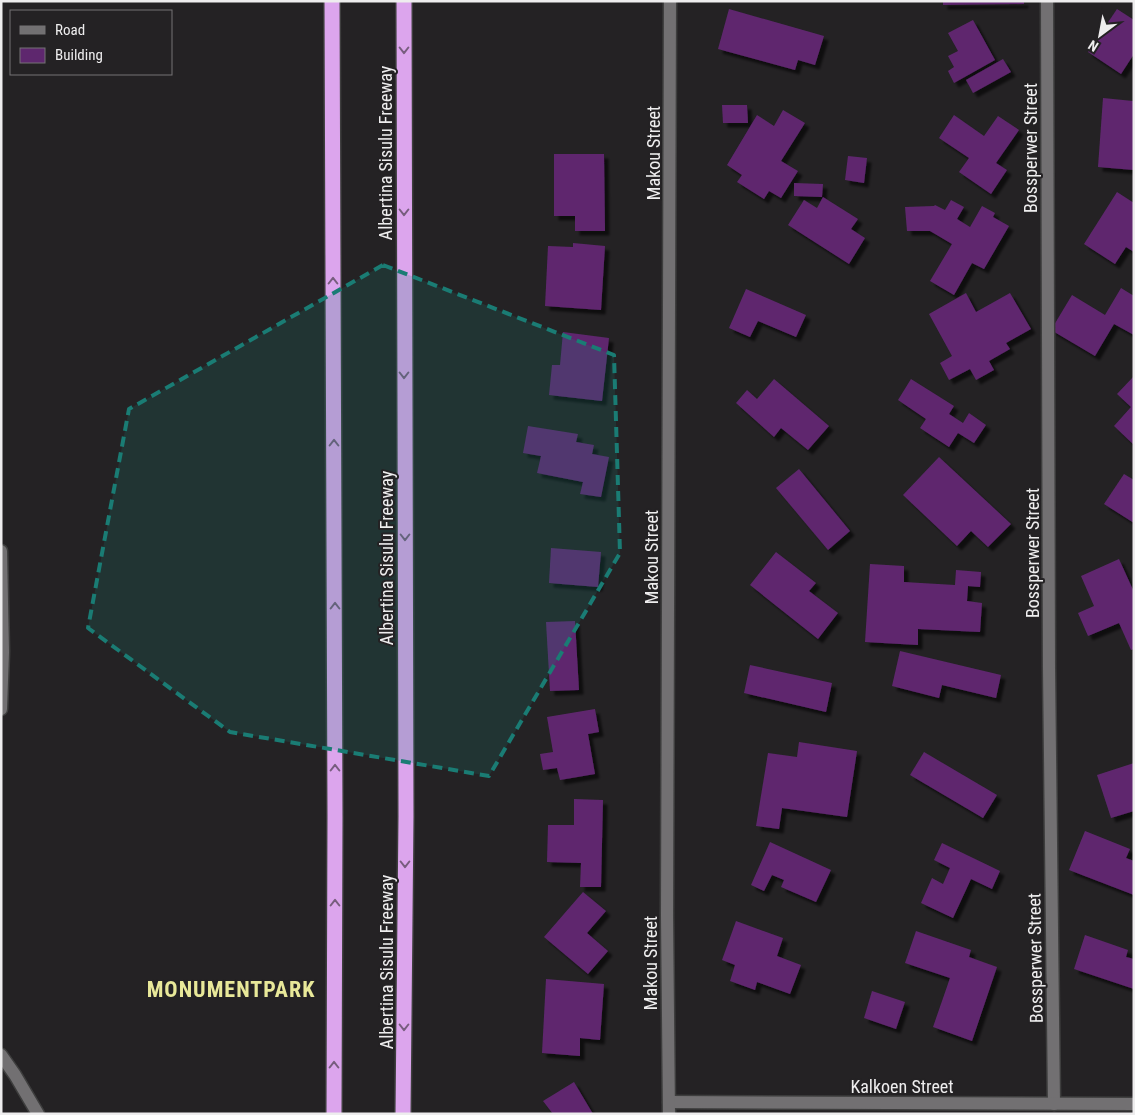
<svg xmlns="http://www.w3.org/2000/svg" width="1135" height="1115" font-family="'Roboto Condensed',sans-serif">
<defs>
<filter id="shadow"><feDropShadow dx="4.5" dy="4.5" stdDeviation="1" flood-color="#0009"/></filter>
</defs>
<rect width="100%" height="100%" fill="#242224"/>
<g fill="#5e276e" filter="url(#shadow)">
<polygon points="943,1 1024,1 1024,4 943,5"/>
<polygon points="729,9 824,36 815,65 798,60 795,70 718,49"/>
<polygon points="1117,9 1134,20 1134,54 1121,74 1088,52"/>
<polygon points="973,20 995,60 954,83 948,71 954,67 948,56 958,51 948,33"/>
<polygon points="1003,59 1011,72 973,93 966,80"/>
<polygon points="1103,98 1133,101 1134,170 1098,167"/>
<polygon points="722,105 747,105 748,123 723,123"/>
<polygon points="783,110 805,123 781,161 798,171 781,198 769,191 764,199 737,182 742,175 727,165 757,115 774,126"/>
<polygon points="954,115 984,136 998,116 1019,130 996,163 1007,170 991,194 959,172 969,158 939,138"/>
<polygon points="554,154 604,154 605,231 575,231 575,216 554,216"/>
<polygon points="848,156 867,158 864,183 845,180"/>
<polygon points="794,183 823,184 822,197 794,196"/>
<polygon points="1117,192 1134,203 1134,252 1126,247 1115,264 1084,244"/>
<polygon points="823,197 858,219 851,229 865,238 849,264 788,225 804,200 817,208"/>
<polygon points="951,200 964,207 957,219 970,227 982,206 995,213 993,217 1009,226 984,269 972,263 954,295 930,281 952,244 930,231 907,231 905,207 934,206 935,205 945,210"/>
<polygon points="573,243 605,246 601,310 545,306 548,246 573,247"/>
<polygon points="1121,288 1134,296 1134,335 1114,324 1095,356 1051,330 1072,295 1105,315"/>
<polygon points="746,289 806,315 796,337 758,321 750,337 729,328"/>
<polygon points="966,293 976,312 1010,293 1031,329 1006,343 1010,349 989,361 994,370 976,380 970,369 949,380 940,363 952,356 929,314"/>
<polygon points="563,332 609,338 602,401 549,395 552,365 560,365"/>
<polygon points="1134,376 1134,445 1114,426 1131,407 1117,394"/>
<polygon points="774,379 829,426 808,450 781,428 774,437 736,403 747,390 757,399"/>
<polygon points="911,379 954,406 949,414 963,423 969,413 986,425 974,443 958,433 949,447 920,428 926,419 898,400"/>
<polygon points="528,426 578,434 576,442 594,445 592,454 609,457 601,497 580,494 583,482 537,473 541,456 523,453"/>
<polygon points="939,457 1011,524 988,547 971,531 957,546 903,495"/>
<polygon points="799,469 850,531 828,550 776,488"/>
<polygon points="1124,474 1134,480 1134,523 1104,504"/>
<polygon points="551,548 601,552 598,587 549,583"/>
<polygon points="776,552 816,583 809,591 838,613 818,639 750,585"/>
<polygon points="1119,559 1134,592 1134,649 1131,650 1119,623 1088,636 1078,613 1094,606 1081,576"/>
<polygon points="870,564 904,566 904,582 955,585 956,570 981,572 980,587 968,586 967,601 982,603 980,632 918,629 918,645 865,642"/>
<polygon points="575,621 579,690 550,691 546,622"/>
<polygon points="900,651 1001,675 996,698 942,685 939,698 892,686"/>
<polygon points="750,665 832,683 826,712 744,693"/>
<polygon points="595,709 599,732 588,734 595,774 560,780 557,768 543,770 540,754 553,752 547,717"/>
<polygon points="799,742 857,751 847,817 782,808 779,829 756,826 768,753 797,757"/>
<polygon points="924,752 997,795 983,818 910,775"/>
<polygon points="1134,763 1134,811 1111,818 1097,775"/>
<polygon points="574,799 603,800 601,887 580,887 581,863 547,862 548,825 574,825"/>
<polygon points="1085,831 1130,849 1126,858 1134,861 1134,895 1069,870"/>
<polygon points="770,842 831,870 816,902 781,887 784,880 772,875 764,891 751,885"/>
<polygon points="942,843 1000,871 992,889 971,879 953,918 921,903 932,878 943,884 950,868 934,860"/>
<polygon points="583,892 606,911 587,933 608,951 588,974 544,937"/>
<polygon points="736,921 783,938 777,956 801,965 790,994 757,982 755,990 730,981 735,965 722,960"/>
<polygon points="916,931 971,950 969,957 997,967 972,1041 933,1027 950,978 905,963"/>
<polygon points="1085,935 1128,950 1126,957 1134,959 1134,989 1074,969"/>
<polygon points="546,979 604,984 600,1040 580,1038 580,1056 542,1053"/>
<polygon points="872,991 905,1002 896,1029 864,1018"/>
<polygon points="574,1082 593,1114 553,1114 543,1101"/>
</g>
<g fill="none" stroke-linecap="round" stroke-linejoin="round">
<defs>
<g id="minor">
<polyline points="1047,1 1049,668 1054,1104"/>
<polyline points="1,551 3,652 1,709"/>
<polyline points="1,1055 15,1075 38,1114"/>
<polyline points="669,1102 1134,1104"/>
<polyline points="669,1114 667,916 670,1"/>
</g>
<g id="highway">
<polyline points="332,1 335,817 334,1114"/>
<polyline points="403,1114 406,816 404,1"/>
</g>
</defs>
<use href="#minor" stroke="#3e3e3e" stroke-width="15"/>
<use href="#highway" stroke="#3e3e3e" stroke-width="18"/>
<use href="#minor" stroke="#727072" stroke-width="12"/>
<use href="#highway" stroke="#dca5ed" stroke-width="15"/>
</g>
<defs><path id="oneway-chevron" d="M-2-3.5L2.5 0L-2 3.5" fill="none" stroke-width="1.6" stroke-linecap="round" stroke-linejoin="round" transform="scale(1.25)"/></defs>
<g stroke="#775d7e">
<use href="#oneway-chevron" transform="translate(404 50) rotate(90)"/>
<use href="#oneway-chevron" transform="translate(404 212) rotate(90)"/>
<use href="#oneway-chevron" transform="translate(333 281) rotate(-90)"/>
<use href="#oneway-chevron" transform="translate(404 375) rotate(90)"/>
<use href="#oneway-chevron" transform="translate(334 443) rotate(-90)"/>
<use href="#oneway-chevron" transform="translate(405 537) rotate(90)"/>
<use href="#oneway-chevron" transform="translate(335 606) rotate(-90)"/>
<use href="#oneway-chevron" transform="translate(335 768) rotate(-90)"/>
<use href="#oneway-chevron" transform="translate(405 864) rotate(90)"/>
<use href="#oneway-chevron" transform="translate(335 903) rotate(-90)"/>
<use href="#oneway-chevron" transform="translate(404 1027) rotate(90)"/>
<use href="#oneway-chevron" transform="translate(334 1065) rotate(-90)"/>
</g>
<path fill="#1a7c74" fill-opacity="0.2" stroke="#1a7c74" stroke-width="4" stroke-dasharray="10 6" stroke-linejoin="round" d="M383,265L614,355L620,553L489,776L230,732L88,628L129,409Z"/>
<g text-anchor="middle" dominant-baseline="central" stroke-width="4" stroke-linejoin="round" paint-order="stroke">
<g font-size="18" fill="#eeedee" stroke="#242224">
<text transform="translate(1030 148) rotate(-90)">Bossperwer Street</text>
<text transform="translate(385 153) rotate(-90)">Albertina Sisulu Freeway</text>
<text transform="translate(653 153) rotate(-90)">Makou Street</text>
<text transform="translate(1032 553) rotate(-90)">Bossperwer Street</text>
<text transform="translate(651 557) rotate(-90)">Makou Street</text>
<text transform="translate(386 558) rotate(-90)">Albertina Sisulu Freeway</text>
<text transform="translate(1035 958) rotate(-91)">Bossperwer Street</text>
<text transform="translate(386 962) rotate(-90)">Albertina Sisulu Freeway</text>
<text transform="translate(650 963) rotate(-90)">Makou Street</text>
<text x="902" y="1086">Kalkoen Street</text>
</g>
<g font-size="22" font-weight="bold" letter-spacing="1" fill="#e8e899" stroke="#242224">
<text x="231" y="989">MONUMENTPARK</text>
</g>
</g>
<rect width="1135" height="1115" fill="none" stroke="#eeedee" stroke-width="5"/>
<rect x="10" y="10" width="162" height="65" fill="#242224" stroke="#757375"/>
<rect x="20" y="26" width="25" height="8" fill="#727072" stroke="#757375"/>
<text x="55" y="35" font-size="15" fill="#eeedee">Road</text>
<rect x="20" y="48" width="25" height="15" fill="#5e276e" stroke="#757375"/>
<text x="55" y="60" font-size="15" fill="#eeedee">Building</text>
<g transform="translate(1100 35) rotate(212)" stroke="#242224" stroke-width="4" paint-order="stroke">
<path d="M0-4L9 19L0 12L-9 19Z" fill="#eeedee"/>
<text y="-8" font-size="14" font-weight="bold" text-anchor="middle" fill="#eeedee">N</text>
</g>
</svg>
